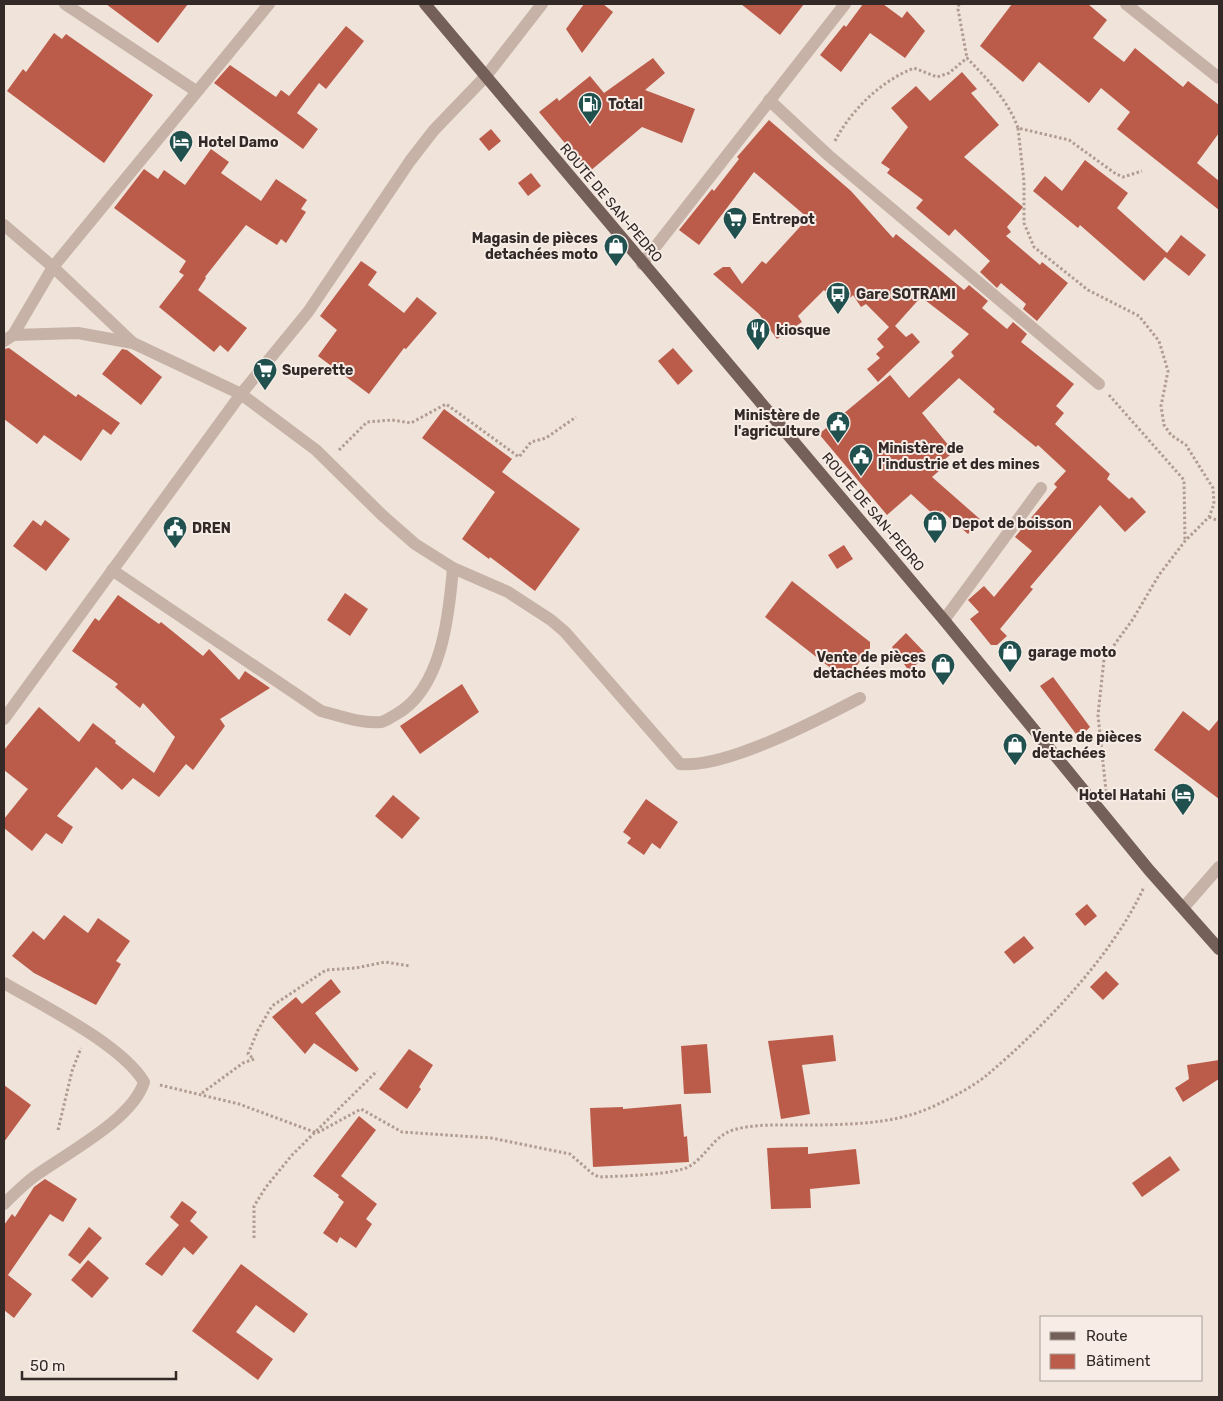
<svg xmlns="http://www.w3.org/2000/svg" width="1223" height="1401" font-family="Rubik,sans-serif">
<rect width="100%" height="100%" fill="#efe3da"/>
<g fill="#bb5c4b">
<polygon points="106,4 188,4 158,43"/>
<polygon points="584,4 603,4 613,12 582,53 566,29"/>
<polygon points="741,4 804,4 780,35"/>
<polygon points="863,4 883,4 902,18 907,11 925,31 905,58 870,33 841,72 820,55 844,25 846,27"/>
<polygon points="1012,4 1088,4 1107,20 1093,38 1124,62 1135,48 1183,87 1188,81 1219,105 1219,133 1197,163 1219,181 1219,210 1117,129 1130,112 1101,88 1089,103 1039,62 1023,82 980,46"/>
<polygon points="346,26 364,41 326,89 319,83 297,113 318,129 303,149 214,83 230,65 276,97 281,90 289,96"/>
<polygon points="54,33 62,39 66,34 153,95 104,163 7,91 23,69 26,72"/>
<polygon points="653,58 665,73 645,90 695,109 682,143 642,127 589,172 539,112 557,98 559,101 590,76 604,93"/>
<polygon points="962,72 977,89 971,93 999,125 964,157 1023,207 1007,227 1011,232 1006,236 1040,265 1042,262 1068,283 1037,321 1023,309 1026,304 1001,283 997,288 980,272 990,261 955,229 949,236 916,208 923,200 887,173 890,169 881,163 908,127 891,108 916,86 930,101"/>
<polygon points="769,120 851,191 893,238 896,234 964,290 969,285 988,301 982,308 1007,329 1013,322 1027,334 1021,342 1074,384 1056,406 1064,413 1055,424 1110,474 1107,479 1129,499 1132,497 1146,512 1125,532 1100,505 1030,587 1033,589 1000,629 1007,636 997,645 991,645 970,619 979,612 968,600 984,586 994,597 1032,551 1015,537 1057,487 1054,484 1066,471 1038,445 1036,447 993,412 995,409 959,378 922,413 954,452 936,466 940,470 932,477 981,520 968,534 942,511 936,517 911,494 887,515 819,434 890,375 909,398 954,356 951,352 969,334 921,297 895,326 906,337 912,333 920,342 878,382 867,369 880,358 876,354 884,347 877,339 889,327 866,304 861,307 853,295 841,307 824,290 798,316 802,322 777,339 759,314 713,274 723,267 730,267 742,284 762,261 766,264 808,218 754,172 699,245 679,230 712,189 714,191 739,159 737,157"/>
<polygon points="491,129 501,141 489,151 479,139"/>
<polygon points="211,149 229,162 221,173 261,201 276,179 307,200 301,209 306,212 286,243 281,239 277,245 246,225 205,277 206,278 198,290 247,328 228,352 220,345 214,352 159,307 184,275 179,272 186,261 114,208 144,169 158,179 164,170 185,185"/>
<polygon points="1085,160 1128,193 1117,208 1167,253 1181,235 1206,255 1189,276 1165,257 1144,281 1080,225 1078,228 1033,191 1045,176 1062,191"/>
<polygon points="531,173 541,186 528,196 518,183"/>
<polygon points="361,261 377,272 368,285 404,313 417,297 437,313 406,349 404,348 369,394 318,356 337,330 320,316"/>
<polygon points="9,348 76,397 78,394 120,423 111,435 103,429 81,461 44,435 37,444 4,419 4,349"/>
<polygon points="673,348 693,371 678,385 658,361"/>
<polygon points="122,349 127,350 162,377 141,405 102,374"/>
<polygon points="444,409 512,459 502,472 580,529 535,591 490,557 489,559 462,539 495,492 422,438"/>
<polygon points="33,520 41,526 45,520 70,539 46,571 13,546"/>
<polygon points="844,545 853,559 837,569 828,555"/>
<polygon points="792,581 870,642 870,648 846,680 765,617"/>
<polygon points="345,593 368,609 350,636 327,620"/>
<polygon points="118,595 159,624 161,622 203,656 209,649 239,680 245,671 270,688 220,719 225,726 193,770 186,764 159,797 133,778 122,790 96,767 57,816 73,827 62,844 46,833 32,851 4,828 4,819 28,789 4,770 4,750 39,707 79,742 93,723 116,741 115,743 154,773 175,737 143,703 140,708 115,687 118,684 72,651 95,618 99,621"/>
<polygon points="906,633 927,655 909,671 892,647"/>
<polygon points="1053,677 1090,727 1079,738 1040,686"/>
<polygon points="462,684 479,712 420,754 400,726"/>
<polygon points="1183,711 1209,731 1219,719 1219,799 1154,750"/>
<polygon points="393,795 420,818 402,839 375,816"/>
<polygon points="646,799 678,822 660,849 652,843 644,855 627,843 631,838 623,832"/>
<polygon points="1087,904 1097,916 1085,926 1075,914"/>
<polygon points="64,915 88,933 98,918 130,941 116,961 121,964 96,1005 34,973 12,956 33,931 44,940"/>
<polygon points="1024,936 1034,948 1014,964 1004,952"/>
<polygon points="1106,971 1119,984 1103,1000 1090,987"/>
<polygon points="331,979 341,992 315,1013 359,1069 356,1072 314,1043 305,1054 272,1017 296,997 302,1004"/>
<polygon points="833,1035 836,1061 802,1065 810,1114 781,1119 768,1041"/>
<polygon points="707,1044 711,1093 684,1094 681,1046"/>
<polygon points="409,1049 433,1065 419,1087 421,1089 407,1109 379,1089"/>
<polygon points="1219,1060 1219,1079 1183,1102 1175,1088 1189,1079 1187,1065"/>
<polygon points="4,1085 31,1105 4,1142"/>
<polygon points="681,1104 684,1137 687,1136 689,1162 593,1167 590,1108 623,1107 623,1109"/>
<polygon points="359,1116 376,1130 341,1176 377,1204 366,1219 372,1224 356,1248 340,1237 337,1243 323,1233 344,1202 338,1197 339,1195 313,1176"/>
<polygon points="808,1147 808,1154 856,1149 860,1184 810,1189 811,1208 771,1209 767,1148"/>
<polygon points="1170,1156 1180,1170 1142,1197 1132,1183"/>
<polygon points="45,1179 77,1199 63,1222 50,1214 8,1275 32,1294 14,1318 4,1310 4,1225 12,1214 15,1217 34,1187"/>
<polygon points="182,1201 197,1212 190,1221 208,1237 193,1255 184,1247 162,1276 145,1264 179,1225 170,1217"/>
<polygon points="89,1227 102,1238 80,1264 68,1255"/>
<polygon points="88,1260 109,1278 92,1298 71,1280"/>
<polygon points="241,1264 308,1314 294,1333 256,1305 236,1332 273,1359 258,1380 192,1331"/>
</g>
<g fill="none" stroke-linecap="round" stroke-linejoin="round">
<g stroke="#b19c91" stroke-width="3" stroke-dasharray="2.5 2.5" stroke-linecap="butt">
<polyline points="959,4 958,9 967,58"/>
<polyline points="1018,128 1024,182 1024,223 1034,247 1088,290 1139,316 1159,341 1168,371 1161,406 1164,425 1171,435 1186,445 1213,488 1214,504 1209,517 1185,541 1159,575 1133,619 1104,659 1098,715 1106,791"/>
<path d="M835,141C851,110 881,81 914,68L937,77L949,73L967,58C987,79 1008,100 1018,128L1069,140L1116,174L1123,177L1142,171"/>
<polyline points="1109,395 1184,480 1185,540"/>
<polyline points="339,450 367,422 392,420 411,423 446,404 519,457 531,442 546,438 576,417"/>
<polyline points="1209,517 1219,521"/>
<path d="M160,1085L239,1104L317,1133L361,1109L402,1132L491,1138L570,1154L594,1175L600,1177C619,1176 676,1175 690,1166C706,1156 714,1136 733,1130C753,1124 777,1125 797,1125C832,1125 877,1125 910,1115C930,1110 972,1088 987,1075C1044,1027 1113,955 1144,887"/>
<polyline points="202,1093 243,1063 254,1059 248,1054 258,1030 272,1006 326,970 356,968 385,962 410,966"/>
<polyline points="58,1130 72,1071 81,1048"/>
<polyline points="254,1238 254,1206 266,1187 292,1155 377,1071"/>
</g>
<g stroke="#c6b2a7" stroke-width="12">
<polyline points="65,4 196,91"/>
<polyline points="1126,4 1219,78"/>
<polyline points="769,100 828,155 1099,384"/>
<path d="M4,225L53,267L133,343L241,394L316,450L382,515L415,544L453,568L508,592L551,620L565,632L680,764C725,769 818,720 860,698"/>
<polyline points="642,264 845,4"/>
<polyline points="13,335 78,333 133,343"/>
<polyline points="4,341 13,335 53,267 269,4"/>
<path d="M112,570L321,711C340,716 362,724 381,722C386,721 391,717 395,715C442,690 449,615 453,568"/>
<polyline points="944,620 1041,488"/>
<polyline points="4,719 241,394 308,312 410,161 434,130 486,76 542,4"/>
<polyline points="1184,907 1219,867"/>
<path d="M4,983C43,1006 121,1044 144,1082C133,1119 67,1153 35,1176C24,1184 14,1194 4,1204"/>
</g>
<polyline stroke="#745f59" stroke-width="12" points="425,4 944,620 1149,870 1219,949"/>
</g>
<defs>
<symbol id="fuel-pin" viewBox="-11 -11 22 30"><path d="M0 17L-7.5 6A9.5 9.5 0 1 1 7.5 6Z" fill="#20514f" stroke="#f7ede6"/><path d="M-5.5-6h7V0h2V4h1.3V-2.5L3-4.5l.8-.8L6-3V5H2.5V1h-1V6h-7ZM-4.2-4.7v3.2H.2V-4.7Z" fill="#fff"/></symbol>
<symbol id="hotel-pin" viewBox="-11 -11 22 30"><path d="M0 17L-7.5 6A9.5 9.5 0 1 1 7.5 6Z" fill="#20514f" stroke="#f7ede6"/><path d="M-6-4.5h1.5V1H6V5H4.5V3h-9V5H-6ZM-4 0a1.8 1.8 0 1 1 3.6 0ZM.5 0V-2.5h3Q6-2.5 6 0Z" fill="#fff"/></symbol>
<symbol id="supermarket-pin" viewBox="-11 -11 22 30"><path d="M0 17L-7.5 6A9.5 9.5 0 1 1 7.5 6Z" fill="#20514f" stroke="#f7ede6"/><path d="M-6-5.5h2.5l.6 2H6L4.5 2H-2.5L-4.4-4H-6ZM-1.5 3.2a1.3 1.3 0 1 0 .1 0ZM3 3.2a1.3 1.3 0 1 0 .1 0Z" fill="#fff"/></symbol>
<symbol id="shop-pin" viewBox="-11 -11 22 30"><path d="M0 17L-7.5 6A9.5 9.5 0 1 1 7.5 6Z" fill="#20514f" stroke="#f7ede6"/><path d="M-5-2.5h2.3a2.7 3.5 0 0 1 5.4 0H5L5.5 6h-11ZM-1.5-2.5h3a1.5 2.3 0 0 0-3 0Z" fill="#fff"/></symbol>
<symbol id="bus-pin" viewBox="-11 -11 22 30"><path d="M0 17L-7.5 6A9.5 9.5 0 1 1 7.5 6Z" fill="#20514f" stroke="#f7ede6"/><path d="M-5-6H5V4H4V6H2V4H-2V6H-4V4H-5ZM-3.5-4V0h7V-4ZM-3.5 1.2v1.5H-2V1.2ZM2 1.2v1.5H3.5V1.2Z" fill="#fff"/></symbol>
<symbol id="restaurant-pin" viewBox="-11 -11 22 30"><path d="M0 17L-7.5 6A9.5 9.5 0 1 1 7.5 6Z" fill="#20514f" stroke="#f7ede6"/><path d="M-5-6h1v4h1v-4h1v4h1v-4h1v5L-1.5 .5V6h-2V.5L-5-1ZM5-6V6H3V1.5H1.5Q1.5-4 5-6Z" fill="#fff"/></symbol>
<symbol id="civic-pin" viewBox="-11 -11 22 30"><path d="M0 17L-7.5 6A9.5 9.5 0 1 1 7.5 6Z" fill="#20514f" stroke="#f7ede6"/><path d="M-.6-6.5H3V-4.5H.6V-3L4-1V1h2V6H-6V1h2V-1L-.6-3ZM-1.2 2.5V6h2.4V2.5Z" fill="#fff"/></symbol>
</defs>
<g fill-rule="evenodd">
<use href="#fuel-pin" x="576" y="90" width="28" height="38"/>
<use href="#hotel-pin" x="167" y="128" width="28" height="38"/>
<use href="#supermarket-pin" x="721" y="205" width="28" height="38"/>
<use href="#shop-pin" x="602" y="232" width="28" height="38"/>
<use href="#bus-pin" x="824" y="280" width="28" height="38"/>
<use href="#restaurant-pin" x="744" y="316" width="28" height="38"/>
<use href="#supermarket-pin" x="251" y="356" width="28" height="38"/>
<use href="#civic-pin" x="824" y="409" width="28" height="38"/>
<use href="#civic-pin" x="847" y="442" width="28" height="38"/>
<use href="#shop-pin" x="921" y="509" width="28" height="38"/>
<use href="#civic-pin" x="161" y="514" width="28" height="38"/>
<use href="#shop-pin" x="996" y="638" width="28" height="38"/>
<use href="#shop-pin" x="929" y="651" width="28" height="38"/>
<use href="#shop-pin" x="1001" y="731" width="28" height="38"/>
<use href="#hotel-pin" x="1169" y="781" width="28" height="38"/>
</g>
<g text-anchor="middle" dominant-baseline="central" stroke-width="4" stroke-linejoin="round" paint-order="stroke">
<g font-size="14" font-weight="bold" fill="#332927" stroke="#f7ede6" text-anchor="start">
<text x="608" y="104">Total</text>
<text x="198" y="142">Hotel Damo</text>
<text x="752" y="219">Entrepot</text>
<text x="598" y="238" text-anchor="end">Magasin de pièces<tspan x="598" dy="16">detachées moto</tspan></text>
<text x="856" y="294">Gare SOTRAMI</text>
<text x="776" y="330">kiosque</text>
<text x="282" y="370">Superette</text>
<text x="820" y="415" text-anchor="end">Ministère de<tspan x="820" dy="16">l'agriculture</tspan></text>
<text x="878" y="448">Ministère de<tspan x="878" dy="16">l'industrie et des mines</tspan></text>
<text x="952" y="523">Depot de boisson</text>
<text x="192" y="528">DREN</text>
<text x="1028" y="652">garage moto</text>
<text x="926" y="657" text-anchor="end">Vente de pièces<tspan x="926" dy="16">detachées moto</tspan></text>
<text x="1032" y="737">Vente de pièces<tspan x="1032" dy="16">detachées</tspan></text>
<text x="1166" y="795" text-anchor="end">Hotel Hatahi</text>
</g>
<g font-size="14" fill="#332927" stroke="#f7ede6">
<text transform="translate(611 203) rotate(50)">ROUTE DE SAN-PEDRO</text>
<text transform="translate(873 512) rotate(50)">ROUTE DE SAN-PEDRO</text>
</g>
</g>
<rect width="1223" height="1401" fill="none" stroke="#332927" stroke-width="10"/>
<rect x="1040" y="1316" width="162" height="65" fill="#f7ede6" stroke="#a99f9a"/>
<rect x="1050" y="1332" width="25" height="8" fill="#745f59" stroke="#a99f9a"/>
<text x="1086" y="1341" font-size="15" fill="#332927">Route</text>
<rect x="1050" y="1354" width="25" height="15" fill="#bb5c4b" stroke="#a99f9a"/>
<text x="1086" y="1366" font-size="15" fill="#332927">Bâtiment</text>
<path d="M22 1371v8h154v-8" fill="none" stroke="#332927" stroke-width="2.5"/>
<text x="30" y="1371" font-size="15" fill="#332927" stroke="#f7ede6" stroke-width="4" paint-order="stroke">50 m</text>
</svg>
